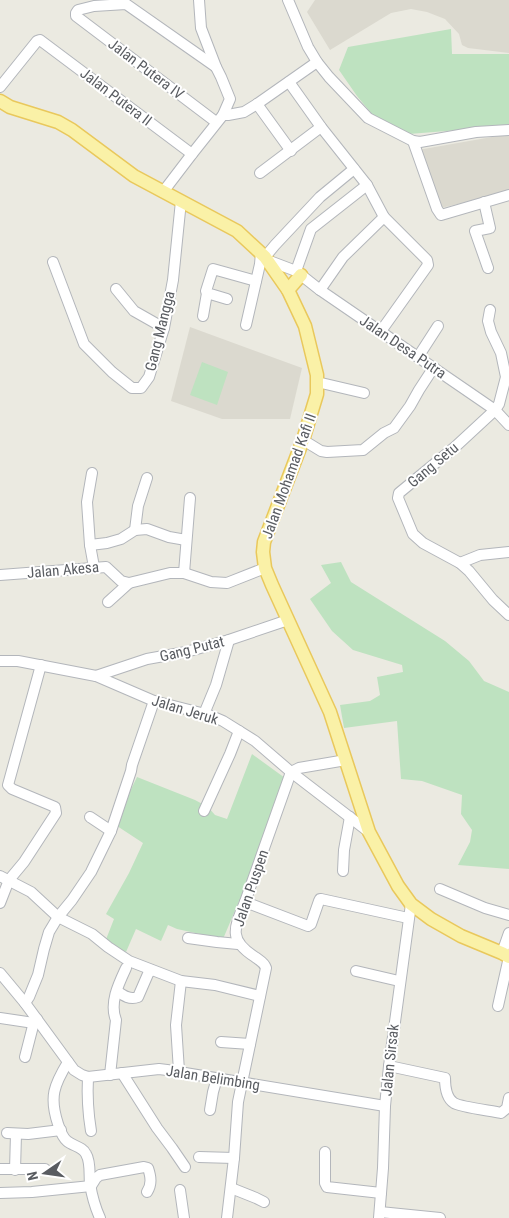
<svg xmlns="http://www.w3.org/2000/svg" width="509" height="1218" font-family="'Roboto Condensed',sans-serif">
<rect width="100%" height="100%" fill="#ebeae1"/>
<g fill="#dbd9cf">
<polygon points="315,0 509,0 509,53 468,48 462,45 459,34 445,19 427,12 411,9 391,13 330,50 307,12"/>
<polygon points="509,134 509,192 432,210 418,150"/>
<polygon points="190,327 302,368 290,419 222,419 171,401"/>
</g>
<g fill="#bee2c0">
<polygon points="451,29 452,54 509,54 509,126 409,134 376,119 357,96 339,70 348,47"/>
<polygon points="202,362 228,372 217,405 190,395"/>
<polygon points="341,562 351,582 445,641 469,661 484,681 509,692 509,869 458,865 470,842 472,830 461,814 462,795 422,781 401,779 397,721 344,728 340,705 370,701 380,695 377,677 403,672 402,665 353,650 332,631 310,599 331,583 321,565"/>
<polygon points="252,754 285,778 245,887 223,939 177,929 168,925 161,941 136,929 126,952 105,942 114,919 106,914 129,873 143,843 114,824 137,777 195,800 208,807 215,815 227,819"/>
</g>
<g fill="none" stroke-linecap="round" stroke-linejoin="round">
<defs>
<g id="minor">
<polyline points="288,0 308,47 317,62 329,77 368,118 413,141 420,142 476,132 509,130"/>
<polyline points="216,67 126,4 94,6 78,10 76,13 76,16 216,122"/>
<polyline points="289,82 321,127 367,185 384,217 427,260 428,265 381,331"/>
<polyline points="0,87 37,41 40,40 192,154"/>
<polyline points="257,104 291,151"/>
<polyline points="223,115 228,115 244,112 257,104 317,62"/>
<polyline points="413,141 437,209 441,215 509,195"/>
<polyline points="260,173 321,127"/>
<polyline points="163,192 192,154 223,115 230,99 221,77 216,67 201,28 199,0"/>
<polyline points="484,202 490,228 475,231 488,268"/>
<polyline points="265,257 275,245 320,197 354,169"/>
<polyline points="267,260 296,271 320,290 479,399 495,410 509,425"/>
<polyline points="53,262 84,344 112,372 132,388 141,388 149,377 164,328 173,280 181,201"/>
<polyline points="296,271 311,229 367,185"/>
<polyline points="116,289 134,311 164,328"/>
<polyline points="320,290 343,257 384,217"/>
<polyline points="227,299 207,293 206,291 213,269 256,281"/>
<polyline points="490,310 488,321 491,332 501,353 506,377 499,404 495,410 455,447 399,493 398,498 413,534 423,543 460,563 469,571 493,600 509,615"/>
<polyline points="203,316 207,293"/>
<polyline points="246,325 260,264 261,253"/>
<polyline points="418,357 438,326"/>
<polyline points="317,382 364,393"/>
<polyline points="303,440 321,451 327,452 363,450 384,433 394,428 410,406 419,390 434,367"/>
<polyline points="92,473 87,502 90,545 94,567"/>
<polyline points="135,530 138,506 147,478"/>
<polyline points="90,545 107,543 121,539 135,530 147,529 169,537 186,540"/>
<polyline points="460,563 480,555 509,552"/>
<polyline points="184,573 190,498"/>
<polyline points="0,575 106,567 121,581 129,583 170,573 184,573 211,582 227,583 265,568"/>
<polyline points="108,602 129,583"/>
<polyline points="0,661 18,661 96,676 154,701 209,715 223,721 255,741 291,772 369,832"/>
<polyline points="96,676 147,659 186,652 229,640 288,620"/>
<polyline points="204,714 216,685 229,640"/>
<polyline points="204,811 230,754 239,731"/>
<polyline points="90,817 111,831"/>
<polyline points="343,871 344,850 350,817"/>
<polyline points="0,876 31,892 58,917 92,934 108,947 129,961 181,981 215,985 260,996"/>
<polyline points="440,889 485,908 509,915"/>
<polyline points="245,902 308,926 311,924 319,901 320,899 321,899 408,918"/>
<polyline points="0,903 9,880 24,862 56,813 55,807 12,789 8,785 41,665"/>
<polyline points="188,938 217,942 238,944"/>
<polyline points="502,953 509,933"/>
<polyline points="356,971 399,981"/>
<polyline points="0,973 25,1003 74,1070 82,1075 88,1077 159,1069 167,1070 385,1106"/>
<path d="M117,991C124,996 130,1000 138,997L148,974L151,970"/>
<polyline points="25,1003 29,997 38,975 44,949 49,932 58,917 72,900 91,872 111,831 131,771 132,765 154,701"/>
<polyline points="498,1006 509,957"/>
<polyline points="0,1018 34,1023"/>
<polyline points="221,1042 250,1044"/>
<polyline points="25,1057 34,1022 37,1019"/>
<path d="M68,1062C54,1085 49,1097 58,1124C60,1130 62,1137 67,1141C73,1146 83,1147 86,1154C91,1162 89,1175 90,1184C92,1196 95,1207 100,1218"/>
<path d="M389,1066L445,1078C445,1087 446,1098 454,1103C460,1107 493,1111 501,1113L507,1108L509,1098"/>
<polyline points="179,1071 176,1025 181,981"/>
<polyline points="122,1073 157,1128 172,1148 185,1167"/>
<path d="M110,1075L116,1020C109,1003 119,983 126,968"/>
<path d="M88,1077C87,1096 88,1113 91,1131"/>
<polyline points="210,1110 213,1092 217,1078"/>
<polyline points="7,1133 28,1134 61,1130"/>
<polyline points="325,1152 325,1183 327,1187 381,1193"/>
<polyline points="199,1157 234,1158"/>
<polyline points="0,1169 45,1169"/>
<polyline points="15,1170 16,1134"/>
<polyline points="231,1188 256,1198 264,1202"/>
<polyline points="180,1190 184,1218"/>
<path d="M0,1193L32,1192L91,1186L96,1178L100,1175L144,1167L148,1168C151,1177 152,1184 147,1192"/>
<polyline points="380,1212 440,1218"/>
<path d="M227,1218L234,1158L238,1102L266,968C264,962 260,961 255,957C228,940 234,928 245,902L291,772L299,768L346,760"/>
<polyline points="379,1218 383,1168 385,1106 389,1066 411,904"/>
</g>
<g id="major">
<polyline points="0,101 10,107 58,122 72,130 134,176 237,231 265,257 288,290 305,326 317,375 317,394 303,440 264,542 263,552 265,568 272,585 330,712 369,832 398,886 411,904 431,919 461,936 502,953 509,957"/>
<polyline points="288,290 301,275"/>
</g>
</defs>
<use href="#minor" stroke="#b3b6bb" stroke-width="12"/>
<use href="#major" stroke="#e9c85c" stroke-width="15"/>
<use href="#minor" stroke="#fff" stroke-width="10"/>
<use href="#major" stroke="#faf1a7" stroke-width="12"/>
</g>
<g text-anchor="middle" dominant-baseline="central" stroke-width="4" stroke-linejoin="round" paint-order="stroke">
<g font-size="15" fill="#595c61" stroke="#fff">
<text transform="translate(146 69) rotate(37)">Jalan Putera IV</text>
<text transform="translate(116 97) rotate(37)">Jalan Putera II</text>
<text transform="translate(160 331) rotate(-76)">Gang Mangga</text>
<text transform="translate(403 347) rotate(34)">Jalan Desa Putra</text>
<text transform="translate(433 465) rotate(-40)">Gang Setu</text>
<text transform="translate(289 476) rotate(-70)">Jalan Mohamad Kafi II</text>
<text transform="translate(63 570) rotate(-5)">Jalan Akesa</text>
<text transform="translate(192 649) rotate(-14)">Gang Putat</text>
<text transform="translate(185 710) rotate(17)">Jalan Jeruk</text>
<text transform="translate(251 888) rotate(-71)">Jalan Puspen</text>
<text transform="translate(390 1060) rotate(-84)">Jalan Sirsak</text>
<text transform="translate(213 1078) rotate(9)">Jalan Belimbing</text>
</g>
</g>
<g transform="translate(45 1173) rotate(257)" stroke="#ffffff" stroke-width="4" paint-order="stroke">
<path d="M0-4L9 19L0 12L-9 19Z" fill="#595c61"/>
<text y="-8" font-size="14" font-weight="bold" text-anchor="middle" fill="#595c61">N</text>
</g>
</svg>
